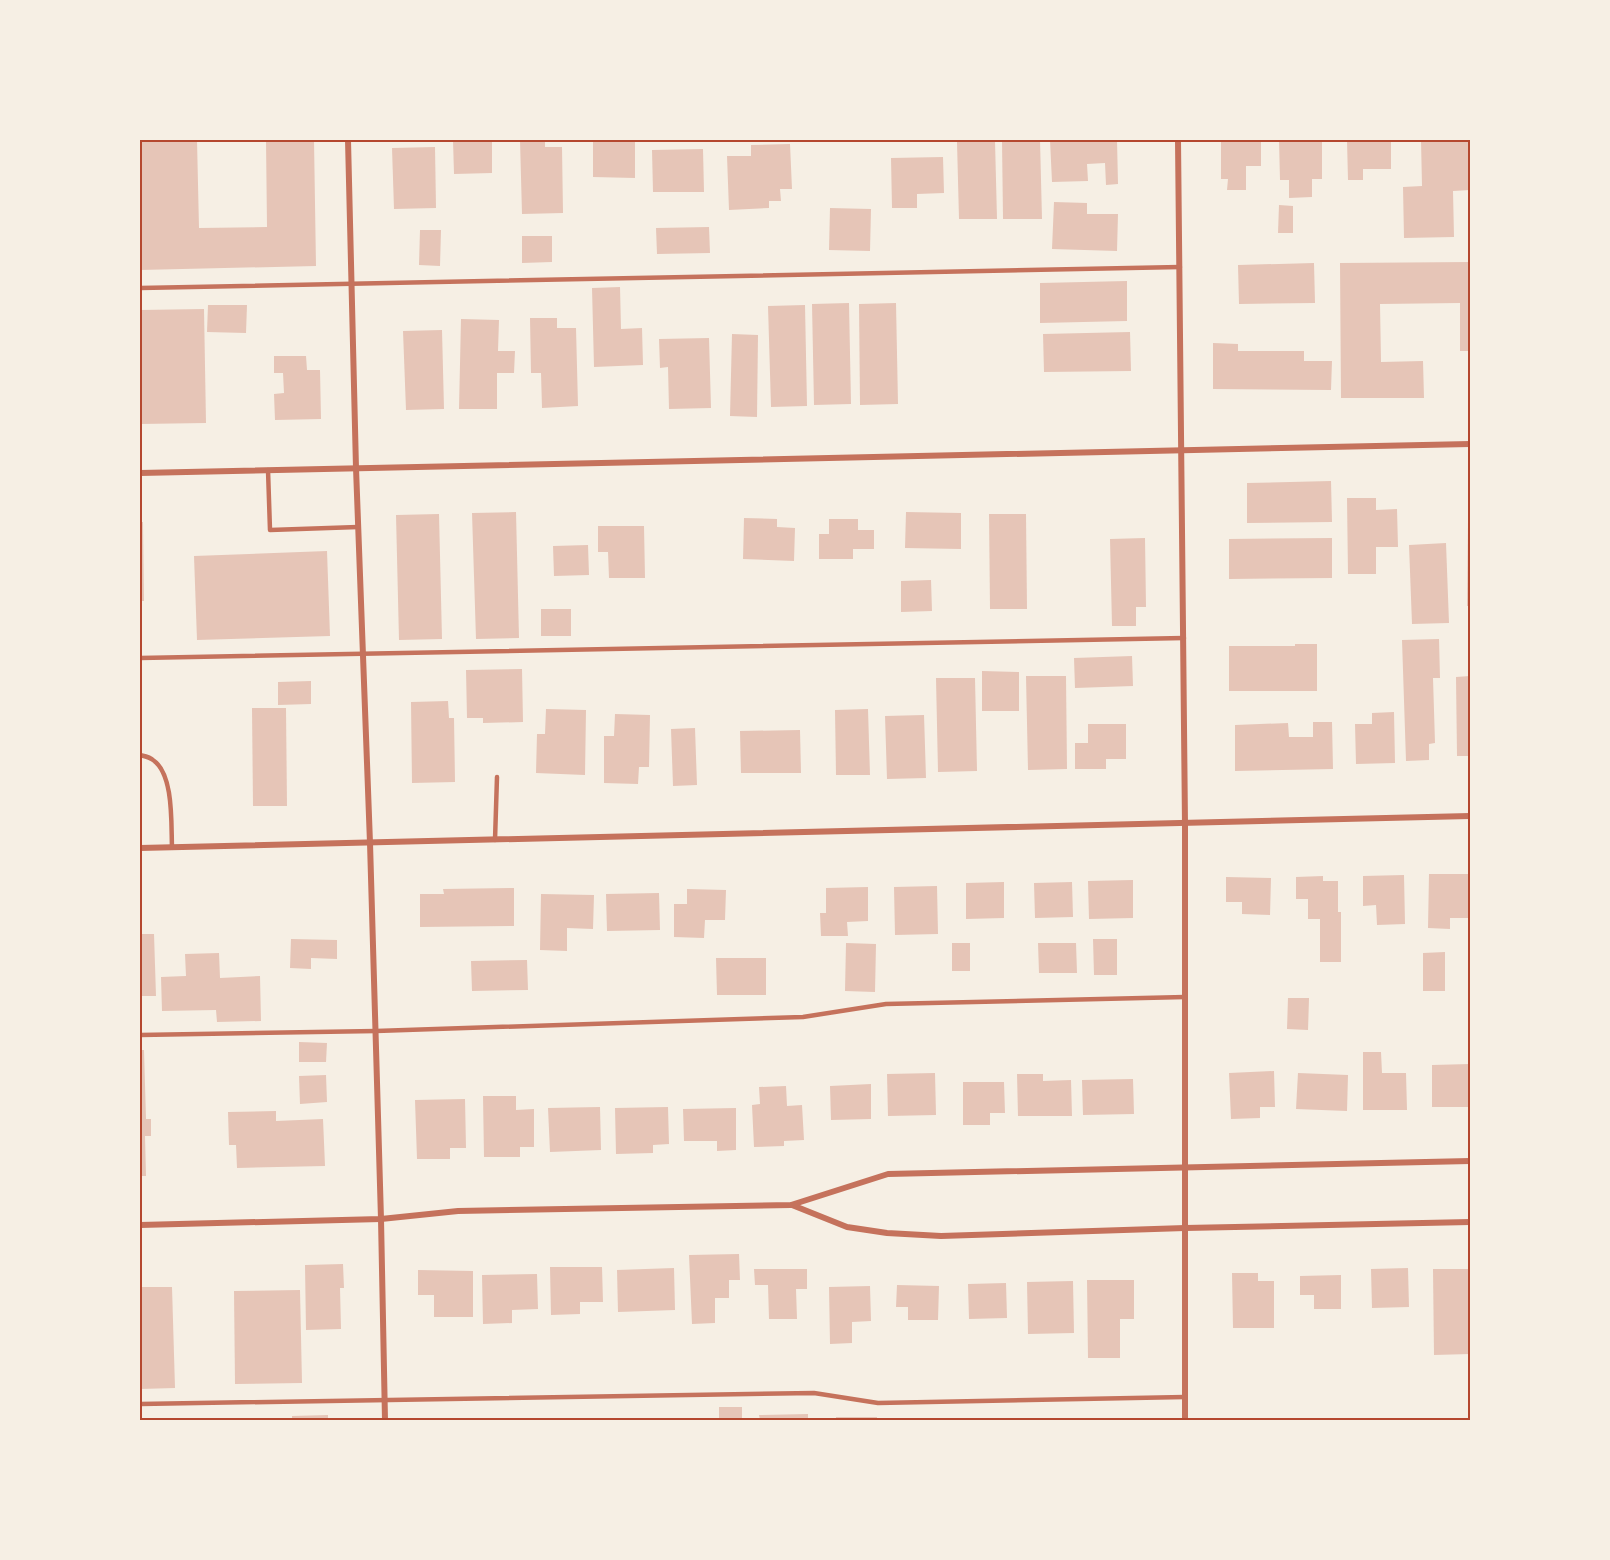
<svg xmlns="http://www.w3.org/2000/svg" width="1610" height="1560" font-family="'Public Sans',sans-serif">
<rect width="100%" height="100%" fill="#f6efe4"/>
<g fill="#e6c5b7">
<polygon points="140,140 197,140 199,228 267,227 266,140 314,140 316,266 140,270"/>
<polygon points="453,140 492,140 492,173 454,174"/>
<polygon points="520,140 545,140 545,147 562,147 563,213 522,214"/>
<polygon points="593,140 635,140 635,178 593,177"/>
<polygon points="1002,140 1040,140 1042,219 1003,219"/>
<polygon points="1050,140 1117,140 1118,184 1106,185 1105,163 1087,164 1088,181 1052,182"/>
<polygon points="1221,140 1261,140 1261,166 1246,166 1246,190 1227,190 1228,179 1221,179"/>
<polygon points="1279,140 1322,140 1322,179 1312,179 1312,197 1289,198 1289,180 1280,180"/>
<polygon points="1347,140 1391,140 1391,169 1363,169 1363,180 1348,180"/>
<polygon points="1421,140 1470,140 1470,190 1453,191 1454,237 1404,238 1403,187 1422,186"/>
<polygon points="995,141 997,219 959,219 957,142"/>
<polygon points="790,144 792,189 780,189 781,201 769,201 769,208 729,210 727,156 751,156 751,145"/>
<polygon points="435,147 436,208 394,209 392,148"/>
<polygon points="703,149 704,192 653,192 652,150"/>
<polygon points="943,157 944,193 917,194 917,208 892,208 891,158"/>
<polygon points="1054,202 1087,203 1087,214 1118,214 1117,251 1052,249"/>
<polygon points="1279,205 1293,206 1293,233 1278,233"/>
<polygon points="830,208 871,209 870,251 829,250"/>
<polygon points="709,227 710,253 657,254 656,228"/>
<polygon points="420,230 441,230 440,266 419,265"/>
<polygon points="522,236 552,236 552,262 522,263"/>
<polygon points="1470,262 1470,351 1460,351 1460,303 1380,304 1381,362 1423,361 1424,398 1341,398 1340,263"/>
<polygon points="1314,263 1315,303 1239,304 1238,265"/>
<polygon points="1127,281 1127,321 1040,323 1040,283"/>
<polygon points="620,287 621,329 642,328 643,365 594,367 592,288"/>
<polygon points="849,303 851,404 814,405 812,304"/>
<polygon points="896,303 898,404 860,405 859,304"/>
<polygon points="208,305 247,305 246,333 207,332"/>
<polygon points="805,305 807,406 771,407 768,306"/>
<polygon points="204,309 206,423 140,424 140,310"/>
<polygon points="530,318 557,318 557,328 576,328 578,406 542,408 541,373 531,373"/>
<polygon points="461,319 499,320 498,351 515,351 514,373 497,373 497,409 459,409"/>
<polygon points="442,330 444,409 406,410 403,331"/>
<polygon points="1130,332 1131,371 1044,372 1043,334"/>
<polygon points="732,334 758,335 757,417 730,416"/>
<polygon points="709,338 711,408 669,409 668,367 660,368 659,339"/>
<polygon points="1213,343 1238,344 1238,351 1304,351 1304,361 1332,361 1331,390 1213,389"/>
<polygon points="274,356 306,356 307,370 320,370 321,419 275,420 274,394 284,393 283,373 274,373"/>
<polygon points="1331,481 1332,522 1247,523 1247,483"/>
<polygon points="1347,498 1376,498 1376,510 1397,509 1398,547 1376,547 1376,574 1348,574"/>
<polygon points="516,512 519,638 476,639 472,513"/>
<polygon points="906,512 961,513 961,549 905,548"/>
<polygon points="439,514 442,639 399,640 396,515"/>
<polygon points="989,514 1026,514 1027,609 990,609"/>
<polygon points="744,518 777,519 777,527 795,528 794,561 743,559"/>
<polygon points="829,519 858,519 858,530 874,530 874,549 853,549 853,559 819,559 819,534 829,534"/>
<polygon points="1468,521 1470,521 1470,606 1467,606"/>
<polygon points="140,522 143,522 144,601 140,601"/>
<polygon points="598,526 644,526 645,578 609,578 608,552 598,552"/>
<polygon points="1145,538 1146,607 1136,607 1136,626 1112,626 1110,539"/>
<polygon points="1332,538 1332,578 1229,579 1229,539"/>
<polygon points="1446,543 1449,623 1412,624 1409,545"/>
<polygon points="588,545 589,575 554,576 553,546"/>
<polygon points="327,551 330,636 197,640 194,556"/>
<polygon points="931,580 932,611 901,612 901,581"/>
<rect x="541" y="609" width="30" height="27"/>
<polygon points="1439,639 1440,678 1433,678 1435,743 1429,744 1429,760 1406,761 1402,640"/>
<polygon points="1295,644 1317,644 1317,691 1229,691 1229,646 1295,646"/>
<polygon points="1132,656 1133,686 1075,688 1074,658"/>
<polygon points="522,669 523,722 483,723 483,718 467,718 466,670"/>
<polygon points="982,671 1019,672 1019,711 982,711"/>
<polygon points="1026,676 1066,676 1067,769 1028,770"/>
<polygon points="1470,676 1470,756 1457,756 1456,677"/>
<polygon points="936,678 975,678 977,771 938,772"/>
<polygon points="311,681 311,704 278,705 278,682"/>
<polygon points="448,701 449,718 454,718 455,782 412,783 411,702"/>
<polygon points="252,708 286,708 287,806 253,806"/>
<polygon points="546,709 586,710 585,775 536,773 537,734 545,734"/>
<polygon points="868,709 870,775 836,775 835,710"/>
<polygon points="1394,712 1395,763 1356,764 1355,724 1372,724 1372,713"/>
<polygon points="615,714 650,715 649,767 639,767 638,784 604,783 604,736 614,736"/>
<polygon points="924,715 926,778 887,779 885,716"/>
<polygon points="1313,722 1332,722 1333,769 1235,771 1235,725 1288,723 1289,737 1313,737"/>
<polygon points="1088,724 1126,724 1126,759 1106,759 1106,769 1075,769 1075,743 1088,743"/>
<polygon points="695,728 697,785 673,786 671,729"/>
<polygon points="800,730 801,773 741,773 740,731"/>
<polygon points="1429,874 1470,874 1470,918 1450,918 1450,929 1428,928"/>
<polygon points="1404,875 1405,924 1377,925 1376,905 1363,906 1363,876"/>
<polygon points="1323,876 1323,881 1338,881 1338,912 1341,912 1341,962 1320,962 1320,919 1308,919 1308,899 1296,899 1296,877"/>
<polygon points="1226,877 1271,878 1270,915 1242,914 1242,902 1226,902"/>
<polygon points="1133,880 1133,918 1089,919 1088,881"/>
<polygon points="1004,882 1004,918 966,919 966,883"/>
<polygon points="1072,882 1073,917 1035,918 1034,883"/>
<polygon points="937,886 938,934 895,935 894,887"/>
<polygon points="868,887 868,921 847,922 848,936 821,936 820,913 826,913 826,888"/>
<polygon points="514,888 514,926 420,927 420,894 444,894 443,889"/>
<polygon points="687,889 726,890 725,920 705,920 704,938 674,937 674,904 687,904"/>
<polygon points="659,893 660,930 607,931 606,894"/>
<polygon points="541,894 594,895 593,929 567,928 567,951 540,950"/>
<polygon points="140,934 154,934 156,996 140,996"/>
<polygon points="291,939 337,940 337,959 311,958 311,969 290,968"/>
<polygon points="1093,939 1117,939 1117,975 1094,975"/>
<polygon points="846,943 876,944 875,992 845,991"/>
<rect x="952" y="943" width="18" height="28"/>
<polygon points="1038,943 1076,943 1077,973 1039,973"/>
<polygon points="1445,952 1445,991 1423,991 1423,953"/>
<polygon points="219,953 220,978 260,976 261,1021 217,1022 216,1010 162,1011 161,977 186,976 185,954"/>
<polygon points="716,958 766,958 766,995 717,995"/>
<polygon points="527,960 528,990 472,991 471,961"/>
<polygon points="1288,998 1309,998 1308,1030 1287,1029"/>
<polygon points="299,1042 327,1043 326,1062 299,1062"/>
<polygon points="140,1050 144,1050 146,1119 151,1119 151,1136 145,1136 146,1176 140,1176"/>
<polygon points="1363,1052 1381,1052 1382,1073 1406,1073 1407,1110 1363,1110"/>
<polygon points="1470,1064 1470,1107 1432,1107 1432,1065"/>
<polygon points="1274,1071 1275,1107 1260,1107 1260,1118 1231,1119 1229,1073"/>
<polygon points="935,1073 936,1115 888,1116 887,1074"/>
<polygon points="1298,1073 1348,1075 1347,1111 1296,1109"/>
<polygon points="1017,1074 1043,1074 1043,1081 1071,1080 1072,1116 1018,1116"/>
<polygon points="326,1075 327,1102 300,1104 299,1076"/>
<polygon points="1133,1079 1134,1114 1083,1115 1082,1080"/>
<polygon points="963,1082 1004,1082 1005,1113 990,1113 990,1125 963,1125"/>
<polygon points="871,1084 871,1119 831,1120 830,1086"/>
<polygon points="786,1086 787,1106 802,1105 804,1140 784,1141 784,1146 754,1147 752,1105 760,1104 759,1087"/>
<polygon points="483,1096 516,1096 516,1110 534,1109 534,1147 520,1147 520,1157 484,1157"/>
<polygon points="465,1099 466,1148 450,1148 450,1159 417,1159 415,1100"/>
<polygon points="600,1107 601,1150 550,1152 548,1108"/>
<polygon points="668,1107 669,1144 653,1145 653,1153 616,1154 615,1108"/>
<polygon points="736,1108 736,1150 717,1151 717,1141 684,1141 683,1109"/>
<polygon points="276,1111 276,1121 323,1119 325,1166 237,1168 236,1145 229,1145 228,1112"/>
<polygon points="739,1254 740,1280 729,1280 729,1298 715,1298 715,1323 692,1324 689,1255"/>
<polygon points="343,1264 344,1288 340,1288 341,1329 306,1330 305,1265"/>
<polygon points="550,1267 602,1267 603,1302 580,1302 580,1314 551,1315"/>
<polygon points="674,1268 675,1310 618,1312 617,1270"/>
<polygon points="1408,1268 1409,1307 1372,1308 1371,1269"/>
<polygon points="754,1269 807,1269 807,1289 796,1289 797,1319 769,1319 768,1285 755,1285"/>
<polygon points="1433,1269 1470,1269 1470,1354 1434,1355"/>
<polygon points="418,1270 473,1271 473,1317 434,1317 434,1295 418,1295"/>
<polygon points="1232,1273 1258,1273 1258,1281 1274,1281 1274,1328 1233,1328"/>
<polygon points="537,1274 538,1309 512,1310 512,1323 483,1324 482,1275"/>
<polygon points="1341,1275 1341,1309 1314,1309 1314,1295 1300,1295 1300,1276"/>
<polygon points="1087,1280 1134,1280 1134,1319 1120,1319 1120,1358 1088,1358"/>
<polygon points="1073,1281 1074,1333 1028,1334 1027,1282"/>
<polygon points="1006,1283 1007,1318 969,1319 968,1284"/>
<polygon points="897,1285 939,1286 938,1320 908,1320 908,1307 896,1307"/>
<polygon points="870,1286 871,1321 852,1322 852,1343 830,1344 829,1287"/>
<polygon points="140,1287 172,1287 175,1388 140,1389"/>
<polygon points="300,1290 302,1383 235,1384 234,1291"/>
<rect x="719" y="1407" width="23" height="13"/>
<polygon points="808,1414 808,1420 760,1420 759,1415"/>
<polygon points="328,1415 328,1420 292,1420 292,1416"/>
<rect x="836" y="1417" width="41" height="3"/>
</g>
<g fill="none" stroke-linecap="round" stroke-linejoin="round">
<g stroke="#c5725c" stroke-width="4.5">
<polyline points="140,288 1180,267"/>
<polyline points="268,470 270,530 358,527"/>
<polyline points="140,658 1184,638"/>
<path d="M140,755C144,756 150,757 153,760C174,774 171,824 172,847"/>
<polyline points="495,840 497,777"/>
<polyline points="140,1035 376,1031 803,1017 886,1004 1185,997"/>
<polyline points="140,1404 814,1393 878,1403 1185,1397"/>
</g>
<g stroke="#c5725c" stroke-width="6">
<polyline points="348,140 356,468 370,843 381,1219 385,1420"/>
<polyline points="1178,140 1185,824 1185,1420"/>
<polyline points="140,473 1470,444"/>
<polyline points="140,848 1470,816"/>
<polyline points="792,1205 847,1227 887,1233 941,1236 1185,1228 1470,1222"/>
<polyline points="140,1225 381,1219 458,1211 791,1205 888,1174 1470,1161"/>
</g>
</g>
<rect width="1610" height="1560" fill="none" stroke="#f6efe4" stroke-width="282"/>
<rect x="141" y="141" width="1328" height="1278" fill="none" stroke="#b5482f" stroke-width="2"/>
</svg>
